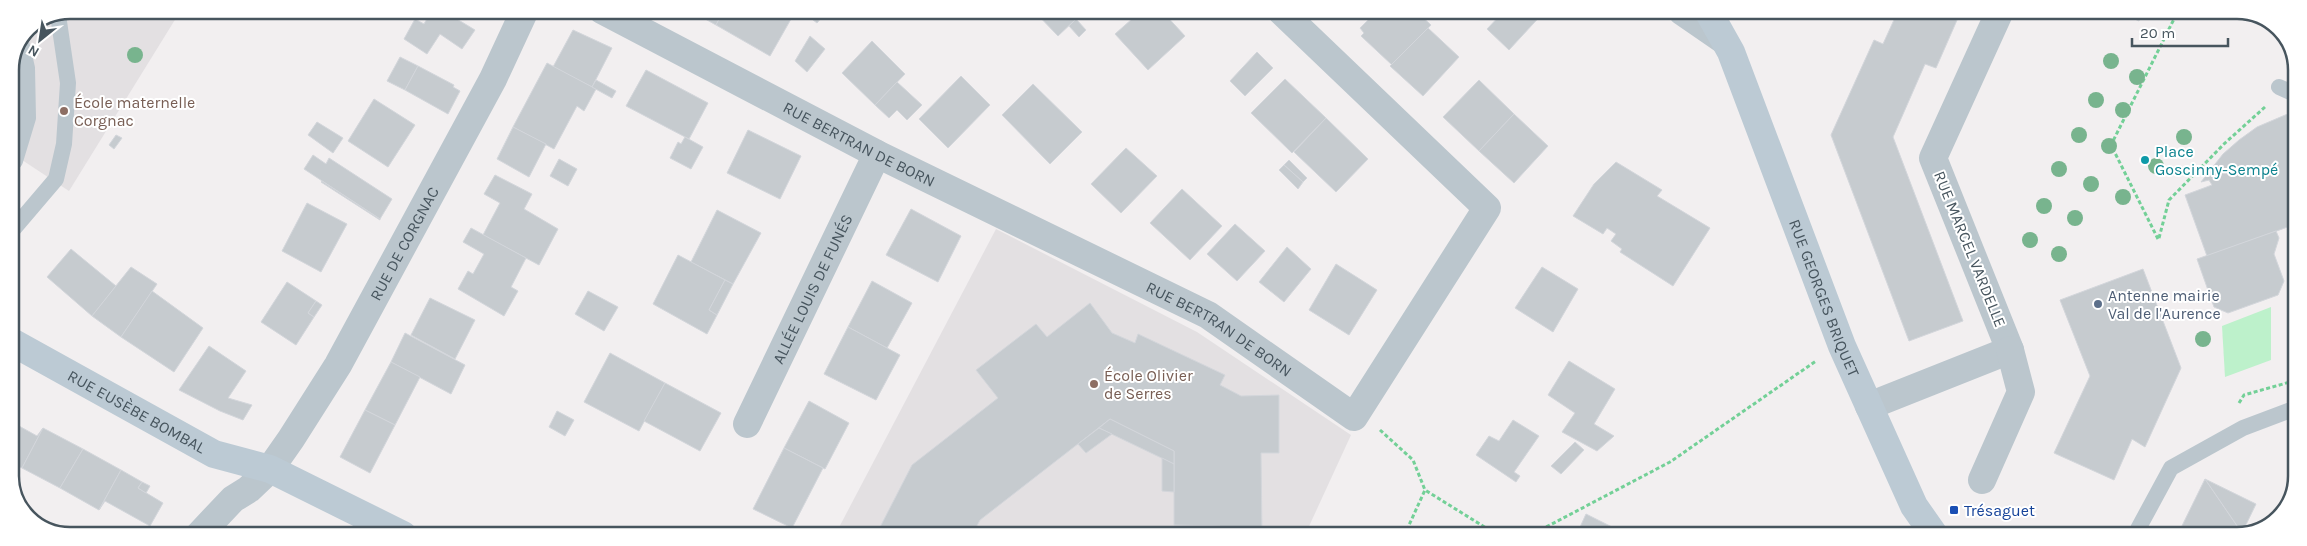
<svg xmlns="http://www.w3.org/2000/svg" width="2307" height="546" font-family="Karla,sans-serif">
<rect width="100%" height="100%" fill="#f2eff0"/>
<g fill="#e3e0e2">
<polygon points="70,10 181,10 69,191 10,152 10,69 28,27"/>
<polygon points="996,229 1197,332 1351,435 1305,535 835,535"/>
</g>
<polygon fill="#bdf1cb" points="2271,307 2271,360 2225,377 2222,326"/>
<g fill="#c6cbcf" stroke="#d3d6db">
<polygon points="442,10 475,30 462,49 440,34 427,54 404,39 415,19 424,24 432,10"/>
<polygon points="689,10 724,10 716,25"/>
<polygon points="724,10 776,10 791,19 770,56 716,25"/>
<polygon points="800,10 828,10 817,23"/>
<polygon points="1034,11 1068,11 1076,19 1058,36"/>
<polygon points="1141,11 1162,11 1185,36 1148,70 1115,34"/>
<polygon points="1329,11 1345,11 1337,19"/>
<polygon points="1377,11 1416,11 1431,25 1392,65 1361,36 1364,33 1360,28"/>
<polygon points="1504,11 1545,11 1509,50 1487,29"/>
<polygon points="1898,11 1961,11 1936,68 1925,64 1893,137 1963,321 1909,341 1831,135 1874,40 1883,44"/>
<polygon points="2130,11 2143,11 2139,21 2128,16"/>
<polygon points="1076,19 1086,30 1079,37 1069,26"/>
<polygon points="1428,28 1459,57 1423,96 1390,66"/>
<polygon points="573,30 612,48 592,87 553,67"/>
<polygon points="810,36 825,49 807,72 795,61"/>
<polygon points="872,41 905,74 875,105 842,73"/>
<polygon points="1257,52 1273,68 1245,96 1230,81"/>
<polygon points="400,57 418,66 405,90 387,81"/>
<polygon points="547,63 596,89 584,111 577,106 554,149 513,127"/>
<polygon points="418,66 454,85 453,87 460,91 448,114 405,90"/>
<polygon points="646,70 708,103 689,139 626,106"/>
<polygon points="961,76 990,105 948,148 919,119"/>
<polygon points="1285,79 1326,118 1292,153 1251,113"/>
<polygon points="596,80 616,91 612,98 592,87"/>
<polygon points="1479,80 1514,114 1479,151 1443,117"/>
<polygon points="897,82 922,105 907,120 897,110 889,118 875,105"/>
<polygon points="1033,84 1082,132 1050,164 1002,115"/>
<polygon points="374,99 415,125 388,167 348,141"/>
<polygon points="2297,110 2296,224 2207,256 2185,195 2212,185 2209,180 2201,182 2223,154 2239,140 2257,127"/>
<polygon points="1514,114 1548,146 1514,183 1479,151"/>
<polygon points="1326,118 1368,159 1336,192 1294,152"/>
<polygon points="317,122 343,138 333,153 308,135"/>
<polygon points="513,127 546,144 529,177 497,159"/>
<polygon points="748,130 801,156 780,199 727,173"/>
<polygon points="116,135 122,138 114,149 109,145"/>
<polygon points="685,137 703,147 691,169 670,158 678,142 681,144"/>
<polygon points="1126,148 1157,176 1121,213 1091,184"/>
<polygon points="313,155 326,164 329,158 392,199 380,219 304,169"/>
<polygon points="559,159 577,169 568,186 550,176"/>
<polygon points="1289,160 1307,178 1303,182 1284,165"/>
<polygon points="1616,162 1662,190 1657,196 1710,228 1673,286 1620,252 1622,249 1611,241 1616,234 1607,228 1603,234 1573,216 1594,184"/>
<polygon points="1284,165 1303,182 1298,189 1279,170"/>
<polygon points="495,175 532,194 524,209 558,229 539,265 483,235 500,203 484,194"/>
<polygon points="322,181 380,219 380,220 321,182"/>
<polygon points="1182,189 1222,226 1190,260 1150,223"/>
<polygon points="307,203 347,224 321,272 282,251"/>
<polygon points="911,209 961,236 938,282 886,255"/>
<polygon points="717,210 761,233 733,284 691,262"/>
<polygon points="1235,224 1265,251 1237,281 1207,254"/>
<polygon points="471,228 526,258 511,287 518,291 504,316 458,289 468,271 473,274 484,254 463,242"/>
<polygon points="2276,231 2279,238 2274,254 2284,281 2278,295 2228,313 2214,307 2197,259"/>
<polygon points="1287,247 1311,269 1284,302 1259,282"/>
<polygon points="71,249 116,286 92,316 47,277"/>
<polygon points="678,255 725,280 709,310 717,315 707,334 653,304"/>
<polygon points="1336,264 1377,290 1349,335 1309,310"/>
<polygon points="131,267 157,284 121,337 92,316"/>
<polygon points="1542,267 1578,289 1553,332 1515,308"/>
<polygon points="2143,269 2181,368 2145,447 2132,439 2114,480 2054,453 2090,376 2060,300"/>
<polygon points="725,280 733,284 717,315 709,310"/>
<polygon points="872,281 912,303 887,348 848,327"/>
<polygon points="287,282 316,301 308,313 314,317 296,345 261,322"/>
<polygon points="152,291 203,328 174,372 121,337"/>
<polygon points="588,291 618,307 604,331 575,314"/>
<polygon points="430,298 475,320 455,359 411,335"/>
<polygon points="316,301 322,305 314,317 308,313"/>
<polygon points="1090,303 1112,333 1135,343 1138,334 1225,375 1220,385 1241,396 1279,395 1279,453 1261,453 1262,535 1220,535 1220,526 1174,525 1174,451 1110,419 980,520 972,535 876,535 912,465 998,398 976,370 1036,324 1047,337"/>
<polygon points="848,327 900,355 876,400 824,374"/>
<polygon points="405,333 465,365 451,394 391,362"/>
<polygon points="209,346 246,371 228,398 252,405 243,420 220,411 179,390"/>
<polygon points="610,353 665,383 639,431 584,402"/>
<polygon points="1569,361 1615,389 1594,424 1614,436 1597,451 1562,432 1575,413 1548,395"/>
<polygon points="391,362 420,377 395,425 365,410"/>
<polygon points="665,383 721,413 700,451 644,421"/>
<polygon points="809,401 849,423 825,469 784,448"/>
<polygon points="365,410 395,425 370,473 340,457"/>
<polygon points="557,411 574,420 565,436 549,427"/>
<polygon points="1110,419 1174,451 1174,464 1099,428"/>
<polygon points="1513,420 1539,436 1514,472 1520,476 1516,482 1476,455 1489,436 1499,441"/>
<polygon points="10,421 37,436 43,428 22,468 10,462"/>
<polygon points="43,428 83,449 60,488 22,468"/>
<polygon points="1099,428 1112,434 1086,453 1078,444"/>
<polygon points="1575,442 1584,450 1561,474 1551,466"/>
<polygon points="784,448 823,468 792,528 753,509"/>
<polygon points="83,449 121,470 99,510 60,488"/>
<polygon points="1162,458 1174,464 1174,492 1162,491"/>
<polygon points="10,470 18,474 11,486 10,484"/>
<polygon points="121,470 142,482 138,488 163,503 150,526 105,501 99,510"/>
<polygon points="2205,479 2242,533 2241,535 2177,536"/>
<polygon points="2205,479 2256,504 2242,533"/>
<polygon points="142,482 150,486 146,493 138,488"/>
<polygon points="1586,514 1630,536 1576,536"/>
</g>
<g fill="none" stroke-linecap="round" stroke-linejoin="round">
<g stroke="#73d097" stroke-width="3" stroke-dasharray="4 2.5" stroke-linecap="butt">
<polyline points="2237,11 2283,33"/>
<polyline points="2288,65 2292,55"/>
<polyline points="2159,238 2169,200 2225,143 2265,107"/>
<polyline points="2158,239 2111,145 2178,11"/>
<polyline points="2239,403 2244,395 2290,382 2292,318 2296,314"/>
<polyline points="1380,430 1413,460 1425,490"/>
<polyline points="1404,536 1425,490 1499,536"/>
<polyline points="1529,536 1670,462 1816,361"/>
</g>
<g stroke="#bbc6cd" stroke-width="16">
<polyline points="1676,11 1678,16 1723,47"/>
<polyline points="2279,87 2297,95"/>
<polyline points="10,166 15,161 28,118 27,68 21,42"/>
<polyline points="10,233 56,179 64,144 68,83 58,15"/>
<polyline points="2138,529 2171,468 2243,428 2296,408"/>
</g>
<g stroke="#bbc6cd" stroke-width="28">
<path id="s1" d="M602,10L877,154L1208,315L1354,417L1487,208L1281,11"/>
<polyline points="1869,406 2010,350 1933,158 2000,11"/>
<path id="s2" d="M747,424L877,154"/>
<polyline points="1982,480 2021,392 2010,350"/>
<path id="s3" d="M199,535L233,499L249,489L270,469L291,439L338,365L493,79L525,10"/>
</g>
<g stroke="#bccad4" stroke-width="28">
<path id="s4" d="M1708,11L1731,52L1842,346L1914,506L1935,536"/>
<path id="s5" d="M10,341L214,454L270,469L403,535"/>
</g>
</g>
<g fill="#78b48e">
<circle cx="135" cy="55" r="8"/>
<circle cx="2111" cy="61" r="8"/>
<circle cx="2137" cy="77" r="8"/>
<circle cx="2096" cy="100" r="8"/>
<circle cx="2123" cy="110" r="8"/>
<circle cx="2079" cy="135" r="8"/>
<circle cx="2184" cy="137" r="8"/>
<circle cx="2109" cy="146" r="8"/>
<circle cx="2156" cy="166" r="8"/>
<circle cx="2059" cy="169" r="8"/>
<circle cx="2091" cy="184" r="8"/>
<circle cx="2123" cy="197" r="8"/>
<circle cx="2044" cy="206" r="8"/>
<circle cx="2075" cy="218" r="8"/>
<circle cx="2030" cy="240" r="8"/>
<circle cx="2059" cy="254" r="8"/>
<circle cx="2203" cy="339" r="8"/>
</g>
<g fill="#8d6e63" stroke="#fff" stroke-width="2">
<circle cx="64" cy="111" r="5"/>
<circle cx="1094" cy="384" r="5"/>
</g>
<circle fill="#0f9aa8" stroke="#fff" stroke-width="2" cx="2145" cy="160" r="5"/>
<circle fill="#5c6f8a" stroke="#fff" stroke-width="2" cx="2098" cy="304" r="5"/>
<rect fill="#1a4fb4" stroke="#fff" stroke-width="2" x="1949" y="505" width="10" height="10" rx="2.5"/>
<g text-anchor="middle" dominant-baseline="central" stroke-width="4" stroke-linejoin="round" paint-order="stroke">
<g font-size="16" fill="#785e54" stroke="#fff" text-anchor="start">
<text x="74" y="102">École maternelle<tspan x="74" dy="18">Corgnac</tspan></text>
<text x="1104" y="375">École Olivier<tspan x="1104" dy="18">de Serres</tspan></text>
</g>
<g font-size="16" fill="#47555e" stroke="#fff">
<text stroke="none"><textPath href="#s1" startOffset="290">RUE BERTRAN DE BORN</textPath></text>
<text stroke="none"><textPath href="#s3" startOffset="360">RUE DE CORGNAC</textPath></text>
<text transform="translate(1970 249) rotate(68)">RUE MARCEL VARDELLE</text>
<text stroke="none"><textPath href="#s2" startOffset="150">ALLÉE LOUIS DE FUNÉS</textPath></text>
<text stroke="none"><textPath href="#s4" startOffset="310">RUE GEORGES BRIQUET</textPath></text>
<text stroke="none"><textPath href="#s1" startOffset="695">RUE BERTRAN DE BORN</textPath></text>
<text stroke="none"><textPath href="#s5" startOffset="145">RUE EUSÈBE BOMBAL</textPath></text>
</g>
<g font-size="16" fill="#0d838f" stroke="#fff" text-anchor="start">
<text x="2155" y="151">Place<tspan x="2155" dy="18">Goscinny-Sempé</tspan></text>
</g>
<g font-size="16" fill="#4e5e75" stroke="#fff" text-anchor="start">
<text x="2108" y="295">Antenne mairie<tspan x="2108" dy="18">Val de l'Aurence</tspan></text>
</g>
<g font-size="16" fill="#164399" stroke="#fff" text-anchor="start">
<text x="1964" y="510">Trésaguet</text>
</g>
</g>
<path d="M0 0H2307V546H0ZM70 19H2237A51 51 0 0 1 2288 70V476A51 51 0 0 1 2237 527H70A51 51 0 0 1 19 476V70A51 51 0 0 1 70 19Z" fill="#fff" fill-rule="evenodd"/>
<path fill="none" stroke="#47555e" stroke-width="2.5" d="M70 19H2237A51 51 0 0 1 2288 70V476A51 51 0 0 1 2237 527H70A51 51 0 0 1 19 476V70A51 51 0 0 1 70 19Z"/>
<g transform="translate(40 40) rotate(210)" stroke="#ffffff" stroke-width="4" paint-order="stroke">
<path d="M0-4L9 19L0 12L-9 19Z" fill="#47555e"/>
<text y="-8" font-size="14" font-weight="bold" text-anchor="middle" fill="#47555e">N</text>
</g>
<path d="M2132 38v8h96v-8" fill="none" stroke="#47555e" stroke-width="2.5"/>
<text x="2140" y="38" font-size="15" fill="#47555e" stroke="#ffffff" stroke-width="4" paint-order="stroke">20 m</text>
</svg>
